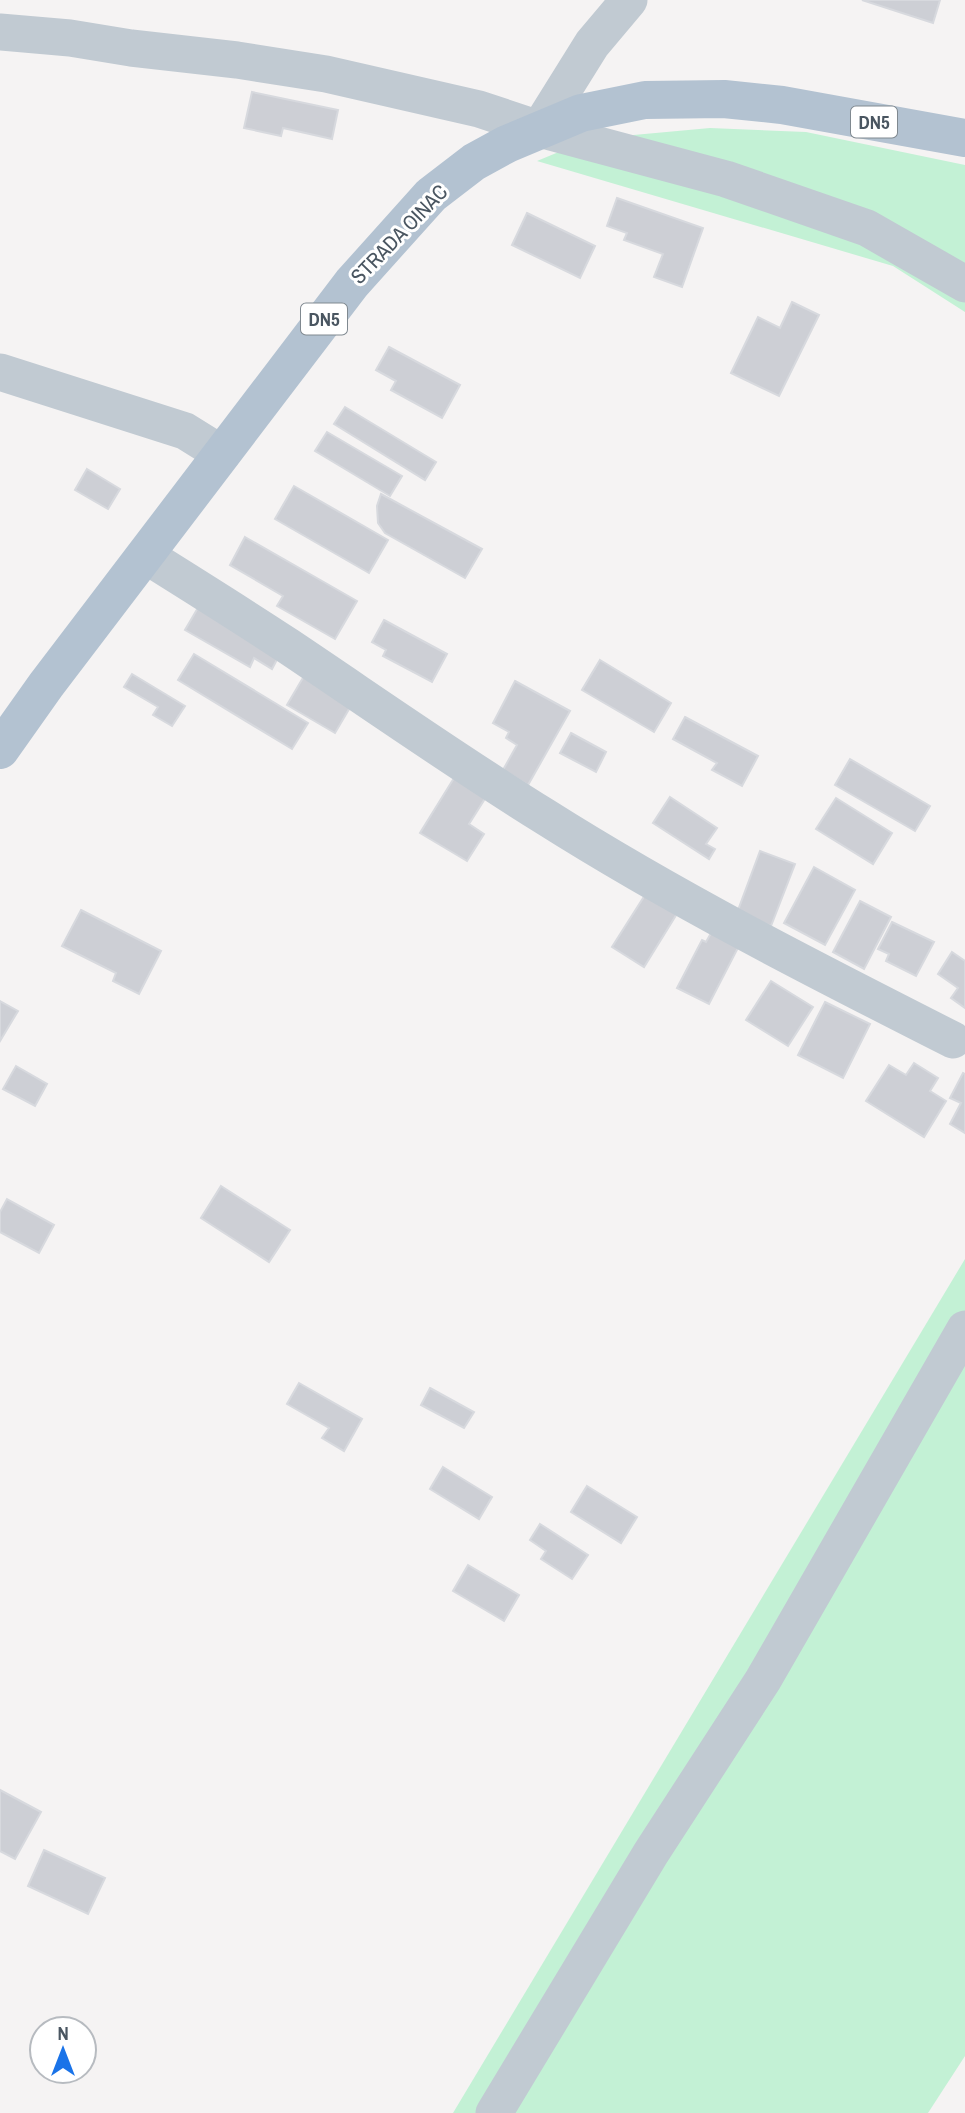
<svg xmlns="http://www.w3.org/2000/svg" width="965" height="2113" font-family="'Archivo Narrow',sans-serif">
<rect width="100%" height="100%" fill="#f5f3f3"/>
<g fill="#c3f1d5">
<polygon points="710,128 806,132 965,165 965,312 893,266 537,161 590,139"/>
<polygon points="965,1259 965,2056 928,2113 453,2113"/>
</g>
<g fill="#cdcfd5" stroke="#d7d9de" stroke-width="2">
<polygon points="862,0 940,0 933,23"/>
<polygon points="252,92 338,110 332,139 283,128 281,136 244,128"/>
<polygon points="617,198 703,228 682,287 654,277 663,254 624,240 627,233 607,226"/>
<polygon points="527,213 595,246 580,278 512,245"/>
<polygon points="792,302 819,315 779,396 731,373 758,317 780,328"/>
<polygon points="389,347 460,385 442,418 391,390 396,381 376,370"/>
<polygon points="345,407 436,462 425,480 334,424"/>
<polygon points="327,432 402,476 390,496 315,451"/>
<polygon points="87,469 120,489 108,509 75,490"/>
<polygon points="294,486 388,540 369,573 275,519"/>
<polygon points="381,494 482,549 465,578 385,533 378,523 377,506"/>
<polygon points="245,537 357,601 335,639 277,606 283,596 230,565"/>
<polygon points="199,606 281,652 272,669 254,658 250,667 185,630"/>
<polygon points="384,620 447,654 432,682 383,656 386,650 372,642"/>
<polygon points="194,654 308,723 292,749 178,680"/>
<polygon points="600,660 671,703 654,732 582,690"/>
<polygon points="132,674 185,706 172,726 153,715 158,707 124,687"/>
<polygon points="304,676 352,704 335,733 287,705"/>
<polygon points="515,681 570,711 528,785 503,770 517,745 506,738 509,732 493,723"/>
<polygon points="685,717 758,756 742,786 712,770 717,763 673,739"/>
<polygon points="571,733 606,752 596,772 560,753"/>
<polygon points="850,759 930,806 915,831 835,785"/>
<polygon points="454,778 486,797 469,824 484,834 467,861 420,833"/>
<polygon points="670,797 717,828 706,844 715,849 709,859 653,823"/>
<polygon points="836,798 892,833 873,864 816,829"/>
<polygon points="760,851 795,864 771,926 737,913"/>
<polygon points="814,867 855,890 825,945 784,923"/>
<polygon points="647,892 678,912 644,967 612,947"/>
<polygon points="860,901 891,917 864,969 833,952"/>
<polygon points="81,910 161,951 139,994 113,981 116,973 62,946"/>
<polygon points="892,922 934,942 916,976 886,961 889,954 878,949"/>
<polygon points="715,926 742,940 709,1004 677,988 702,940 706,942"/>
<polygon points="952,952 965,961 965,1008 951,998 958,988 938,974"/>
<polygon points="771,981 813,1007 788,1046 746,1020"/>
<polygon points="0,1001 18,1011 0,1041"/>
<polygon points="825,1002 870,1024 843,1078 798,1055"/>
<polygon points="914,1063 938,1078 930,1091 946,1101 924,1137 866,1101 889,1065 906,1075"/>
<polygon points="16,1066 47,1084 35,1106 3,1089"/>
<polygon points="963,1073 965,1074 965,1133 950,1124 961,1103 950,1098"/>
<polygon points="221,1186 290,1230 269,1262 201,1218"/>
<polygon points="7,1199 54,1225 39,1253 0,1232 0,1212"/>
<polygon points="299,1383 362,1419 344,1451 322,1438 329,1428 287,1404"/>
<polygon points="430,1388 474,1412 464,1428 421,1405"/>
<polygon points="443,1467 492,1497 479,1519 430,1489"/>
<polygon points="587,1486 637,1517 621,1543 571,1512"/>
<polygon points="540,1524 588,1555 572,1579 541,1559 546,1551 530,1540"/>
<polygon points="468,1565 519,1595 504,1621 453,1591"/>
<polygon points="0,1790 41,1812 15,1859 0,1851"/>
<polygon points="44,1850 105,1878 88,1914 28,1886"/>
</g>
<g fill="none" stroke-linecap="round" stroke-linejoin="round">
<g stroke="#c1cad2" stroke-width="37">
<polyline points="0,32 70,38 131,48 237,60 326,74 479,109 539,129 726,179 867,228 965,284"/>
<polyline points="539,129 592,44 629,0"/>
<polyline points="0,372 185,431 222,454"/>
<path d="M145,555C193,585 241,615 288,646C373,703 457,762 544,816C675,899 815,970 953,1040"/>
<polyline points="494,2113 651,1853 763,1680 965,1329"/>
</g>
<polyline stroke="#b3c2d1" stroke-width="38" points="0,750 46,685 352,283 431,195 474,162 507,144 581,113 645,100 724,99 782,105 965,138"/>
</g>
<g text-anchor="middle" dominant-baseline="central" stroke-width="6" stroke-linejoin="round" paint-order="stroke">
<g fill="#fff" stroke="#808990" stroke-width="2">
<rect x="851" y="106.5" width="46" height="31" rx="5"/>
<rect x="301" y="303.5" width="46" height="31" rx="5"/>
</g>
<g font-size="19" font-weight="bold" fill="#4a5661">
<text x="874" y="122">DN5</text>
<text x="324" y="319">DN5</text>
</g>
<g font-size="21" fill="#4a5661" stroke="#fff">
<text transform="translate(399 234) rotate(-46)">STRADA OINAC</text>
</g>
</g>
<g transform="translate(63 2050)"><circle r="33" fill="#ffffff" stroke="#b7bbc0" stroke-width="2"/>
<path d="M0-5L12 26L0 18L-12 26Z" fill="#1a73e8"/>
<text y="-10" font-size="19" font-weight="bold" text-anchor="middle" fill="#4a5661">N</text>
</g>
</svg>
